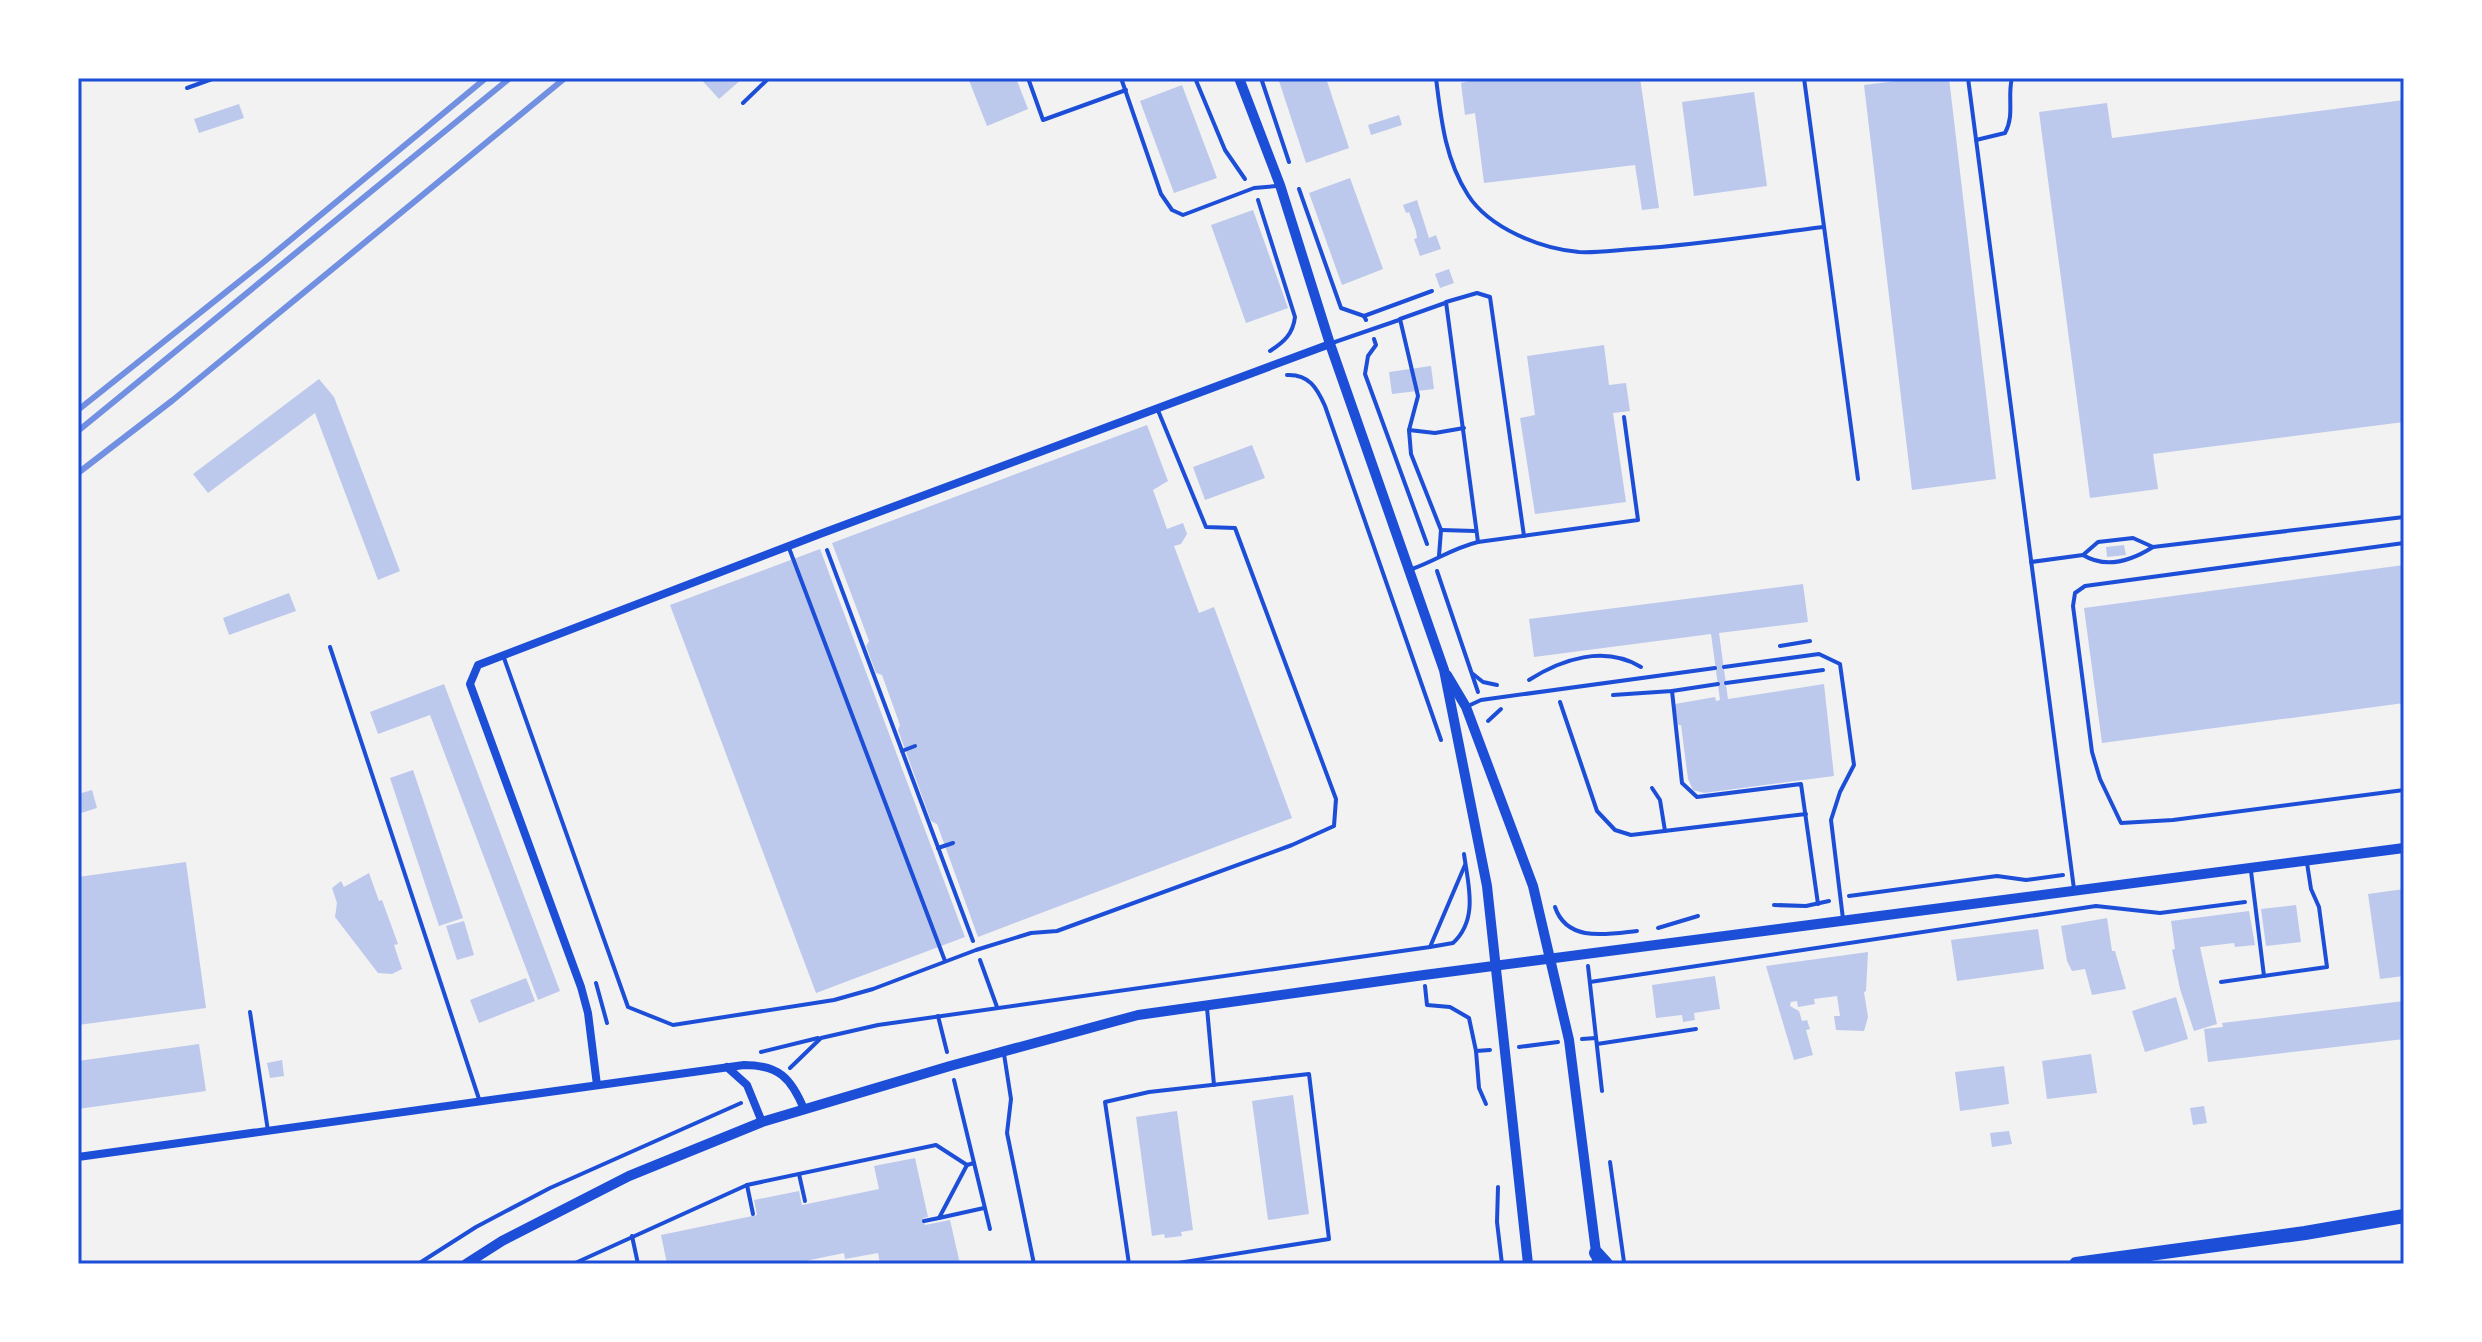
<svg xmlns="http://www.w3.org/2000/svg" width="2482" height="1342" font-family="'DM Sans',sans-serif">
<rect width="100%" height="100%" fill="#f2f2f2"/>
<g fill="#bdc9ec">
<polygon points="700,78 743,78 719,99"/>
<polygon points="968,78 1016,78 1028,109 987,126"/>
<polygon points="1278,78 1326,78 1349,148 1306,163"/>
<polygon points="1470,78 1640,78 1659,208 1642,210 1635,165 1484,183 1475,113 1465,115 1461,83 1470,81"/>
<polygon points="1920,78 1949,78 1996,479 1912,490 1864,85"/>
<polygon points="1182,85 1217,178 1174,193 1140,101"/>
<polygon points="1754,92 1767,186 1694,196 1682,102"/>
<polygon points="2404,100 2404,422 2153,454 2158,489 2090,498 2039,112 2107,103 2112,138"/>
<polygon points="239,104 244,118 199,133 194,119"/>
<polygon points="1399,115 1402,125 1371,135 1368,125"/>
<polygon points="1350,178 1383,269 1342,285 1309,193"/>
<polygon points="1417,200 1429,238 1436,235 1441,249 1420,256 1414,239 1417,238 1416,231 1409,212 1406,213 1403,205"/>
<polygon points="1253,210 1288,308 1246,323 1211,225"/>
<polygon points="1449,269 1454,283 1440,288 1435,274"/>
<polygon points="1604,345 1609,385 1626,383 1630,411 1613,413 1626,502 1535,514 1520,418 1535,415 1527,356"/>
<polygon points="1431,366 1434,389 1392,394 1389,372"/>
<polygon points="319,379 334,397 400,571 378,580 315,413 208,493 193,474"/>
<polygon points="1147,425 1168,481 1153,490 1167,529 1183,523 1187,534 1181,544 1174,546 1199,613 1214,607 1292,818 978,937 937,824 931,821 898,730 900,725 882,675 876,673 866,646 869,641 832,543"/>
<polygon points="1252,445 1265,478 1205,500 1193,467"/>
<polygon points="2124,545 2126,555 2107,557 2106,547"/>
<polygon points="820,549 965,937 816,993 670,605"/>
<polygon points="2404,565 2404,703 2102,743 2084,608"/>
<polygon points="1803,584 1808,622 1719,633 1728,699 1824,684 1834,776 1704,793 1693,790 1688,779 1681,725 1678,725 1675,704 1715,697 1716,701 1720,700 1711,634 1534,657 1529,619"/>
<polygon points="289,593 296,611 229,635 223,618"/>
<polygon points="444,684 560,991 538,1000 430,715 378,734 370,712"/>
<polygon points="413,770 463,918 439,926 390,778"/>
<polygon points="92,790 97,808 78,814 78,794"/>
<polygon points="186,862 206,1008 78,1025 78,877"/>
<polygon points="369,873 379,901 382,900 398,944 394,945 402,969 392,974 378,973 335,917 337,903 332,888 341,881 344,887"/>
<polygon points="2404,889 2404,976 2380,979 2368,894"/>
<polygon points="2296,905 2301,942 2266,946 2261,909"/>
<polygon points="2249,911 2255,945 2235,947 2234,943 2200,947 2217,1024 2194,1031 2180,989 2172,950 2175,949 2171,921"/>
<polygon points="2107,918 2112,951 2115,951 2126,989 2092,995 2085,969 2072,971 2067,961 2061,926"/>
<polygon points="464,921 474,955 457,960 446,926"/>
<polygon points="2038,929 2044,969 1957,981 1951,940"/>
<polygon points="1868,952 1866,991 1864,992 1868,1017 1864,1031 1836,1030 1834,1016 1840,1016 1837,996 1814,999 1815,1004 1804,1006 1798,1007 1797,1001 1791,1002 1790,1006 1799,1011 1802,1021 1807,1020 1810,1029 1806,1030 1813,1055 1794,1060 1766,966"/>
<polygon points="1715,976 1720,1009 1694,1013 1695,1020 1683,1022 1682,1015 1656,1018 1652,985"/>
<polygon points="526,978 535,1001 479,1023 470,1000"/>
<polygon points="2176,997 2188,1039 2145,1052 2132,1011"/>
<polygon points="2404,1001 2404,1039 2208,1062 2204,1029 2223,1027 2222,1023"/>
<polygon points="199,1044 206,1091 78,1109 78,1061"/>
<polygon points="2091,1054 2097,1093 2047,1099 2042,1061"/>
<polygon points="282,1060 284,1076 270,1078 267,1063"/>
<polygon points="2004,1066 2009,1104 1960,1111 1955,1072"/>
<polygon points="1293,1095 1309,1214 1268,1220 1252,1101"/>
<polygon points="2204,1106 2207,1123 2193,1125 2190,1108"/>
<polygon points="1177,1111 1193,1230 1181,1232 1182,1236 1165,1238 1164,1234 1152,1236 1136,1117"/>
<polygon points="2009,1131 2012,1144 1992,1147 1990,1133"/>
<polygon points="915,1158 928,1217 923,1218 925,1225 950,1220 960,1264 880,1264 878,1253 845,1259 844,1253 791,1264 667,1264 661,1235 757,1215 754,1200 799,1191 802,1205 879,1189 874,1166"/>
</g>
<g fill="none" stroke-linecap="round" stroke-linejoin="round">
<g stroke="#1d4ed8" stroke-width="4">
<polyline points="1195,78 1225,150 1245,179"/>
<polyline points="1261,78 1289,162"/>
<polyline points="1299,189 1341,308 1364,316 1366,320"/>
<path d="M1258,200L1295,317C1293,334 1284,342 1270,351"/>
<polyline points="1364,316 1432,291"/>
<polyline points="1374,339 1376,345 1368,356 1365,374 1427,544"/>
<path d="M1287,375C1309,374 1317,388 1325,406L1441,740"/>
<polyline points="827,550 973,941"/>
<polyline points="1437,571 1478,692"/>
<polyline points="1780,646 1810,641"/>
<polyline points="1473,674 1483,682 1497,685"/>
<path d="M1529,680C1562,659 1604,645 1641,667"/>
<polyline points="1726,683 1823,670"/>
<polyline points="1672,691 1682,783 1697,797 1801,784 1818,904"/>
<polyline points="1613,695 1672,691 1718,684"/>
<polyline points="1560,702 1597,811 1615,830 1631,835 1806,814"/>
<polyline points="1488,721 1501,709"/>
<polyline points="902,751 915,746"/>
<polyline points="1652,788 1660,800 1665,831"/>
<polyline points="938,848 953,843"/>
<polyline points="1849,896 1997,876 2026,880 2063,875"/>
<polyline points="1774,905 1806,906 1829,901"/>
<path d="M1555,907C1567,943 1608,934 1637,931"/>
<polyline points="1658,928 1698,916"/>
<path d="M1430,947L1453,943C1479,919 1468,884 1464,854"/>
<polyline points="980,960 997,1007"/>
<polyline points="1588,966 1602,1091"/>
<polyline points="1590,982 2096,906 2160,913 2245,902"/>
<polyline points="596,983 607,1023"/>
<polyline points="1425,986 1427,1005 1450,1007 1469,1018 1476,1051"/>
<polyline points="938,1016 947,1052"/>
<polyline points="1582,1039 1596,1038"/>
<polyline points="1597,1044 1696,1029"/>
<polyline points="1519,1047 1558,1042"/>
<polyline points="761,1052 818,1038"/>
<polyline points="790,1068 821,1038 878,1025 1430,947 1465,865"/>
<polyline points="954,1080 990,1229"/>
<polyline points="1486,1104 1479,1088 1476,1051 1490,1050"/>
<polyline points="1610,1162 1624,1262"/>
<polyline points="967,1165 939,1218 984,1208"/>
<polyline points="799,1174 805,1201"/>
<polyline points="747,1185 753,1214"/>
<polyline points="1498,1187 1497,1222 1502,1264"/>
<polyline points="924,1221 939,1218"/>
<polyline points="632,1236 638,1264"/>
<polyline points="418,1264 476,1227 550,1188 741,1103"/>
<polyline points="573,1264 747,1185 936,1145 967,1165 974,1163"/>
</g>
<g stroke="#1d4ed8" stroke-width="4">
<polyline points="1028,78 1043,120 1126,90"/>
<polyline points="1121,78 1161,194 1172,210 1183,215 1254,188 1277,186"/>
<path d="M1436,78C1441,119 1445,159 1468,195C1489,228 1541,249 1579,252C1597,253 1616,250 1634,249C1697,245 1760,235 1823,227"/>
<polyline points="1804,78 1858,479"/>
<polyline points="1968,78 2074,889"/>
<polyline points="187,88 215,78"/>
<polyline points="743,103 769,78"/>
<path d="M1976,140L2005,133C2015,115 2007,97 2012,78"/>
<polyline points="1332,343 1399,320"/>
<polyline points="1409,430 1435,433 1464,428"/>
<polyline points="1441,530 1475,531"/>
<polyline points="1478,542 1638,520 1624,417"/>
<polyline points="2404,543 2085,586 2075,593 2073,606 2092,752 2100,779 2121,823 2173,820 2404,790"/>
<polyline points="789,548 945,961"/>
<path d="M2083,555C2106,569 2131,561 2153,547L2404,517"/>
<polyline points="1439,556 1441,530 1411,454 1409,430 1418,396 1400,319 1445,303"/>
<polyline points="2031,562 2083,555 2098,542 2133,538 2153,547"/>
<path d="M1412,569C1435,561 1453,548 1478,542L1446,302L1477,293L1490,297L1524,536"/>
<polyline points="330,647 479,1099"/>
<polyline points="504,658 628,1007 673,1025 834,1000 873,989 976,950 1031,933 1057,931 1292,845 1334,826 1336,799 1235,528 1206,527 1157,408"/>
<polyline points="1724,667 1819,654 1840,664 1854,765 1840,792 1831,820 1843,919"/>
<polyline points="1468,706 1481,700 1715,668"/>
<polyline points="2251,871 2264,976"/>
<polyline points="2221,982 2327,967 2319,907 2311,889 2307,863"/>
<polyline points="1207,1008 1214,1085"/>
<polyline points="250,1012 268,1131"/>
<polyline points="1004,1054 1011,1099 1007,1133 1034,1264"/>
<polyline points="1129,1264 1105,1102 1149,1092 1309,1074 1329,1239 1172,1264"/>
</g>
<g stroke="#1d4ed8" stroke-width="8">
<polyline points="727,1067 747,1085 762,1122"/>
<polyline points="597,1085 588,1013 581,987 470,684 478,665 820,534 1330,344"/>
<path d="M78,1157L744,1065C779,1065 791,1078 804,1109"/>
</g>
<g stroke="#1d4ed8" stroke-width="10">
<polyline points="1239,78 1280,185 1330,344 1444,670 1487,886 1528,1264"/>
<polyline points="1447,675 1466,707 1533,886 1569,1040 1597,1260"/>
<polyline points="466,1264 502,1241 629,1176 762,1122 950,1066 1138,1015 1424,975 2404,848"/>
</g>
<g stroke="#1d4ed8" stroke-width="14">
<polyline points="1596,1253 1606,1264"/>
<polyline points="2076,1264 2305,1233 2404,1216"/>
</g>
<g stroke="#7290e2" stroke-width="6">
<polyline points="78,410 265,261 486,78"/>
<polyline points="78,431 510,78"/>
<polyline points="78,473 173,400 565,78"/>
</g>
</g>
<rect width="2482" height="1342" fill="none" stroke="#ffffff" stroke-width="160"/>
<rect x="80" y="80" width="2322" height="1182" fill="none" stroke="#1d4ed8" stroke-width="3"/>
</svg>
